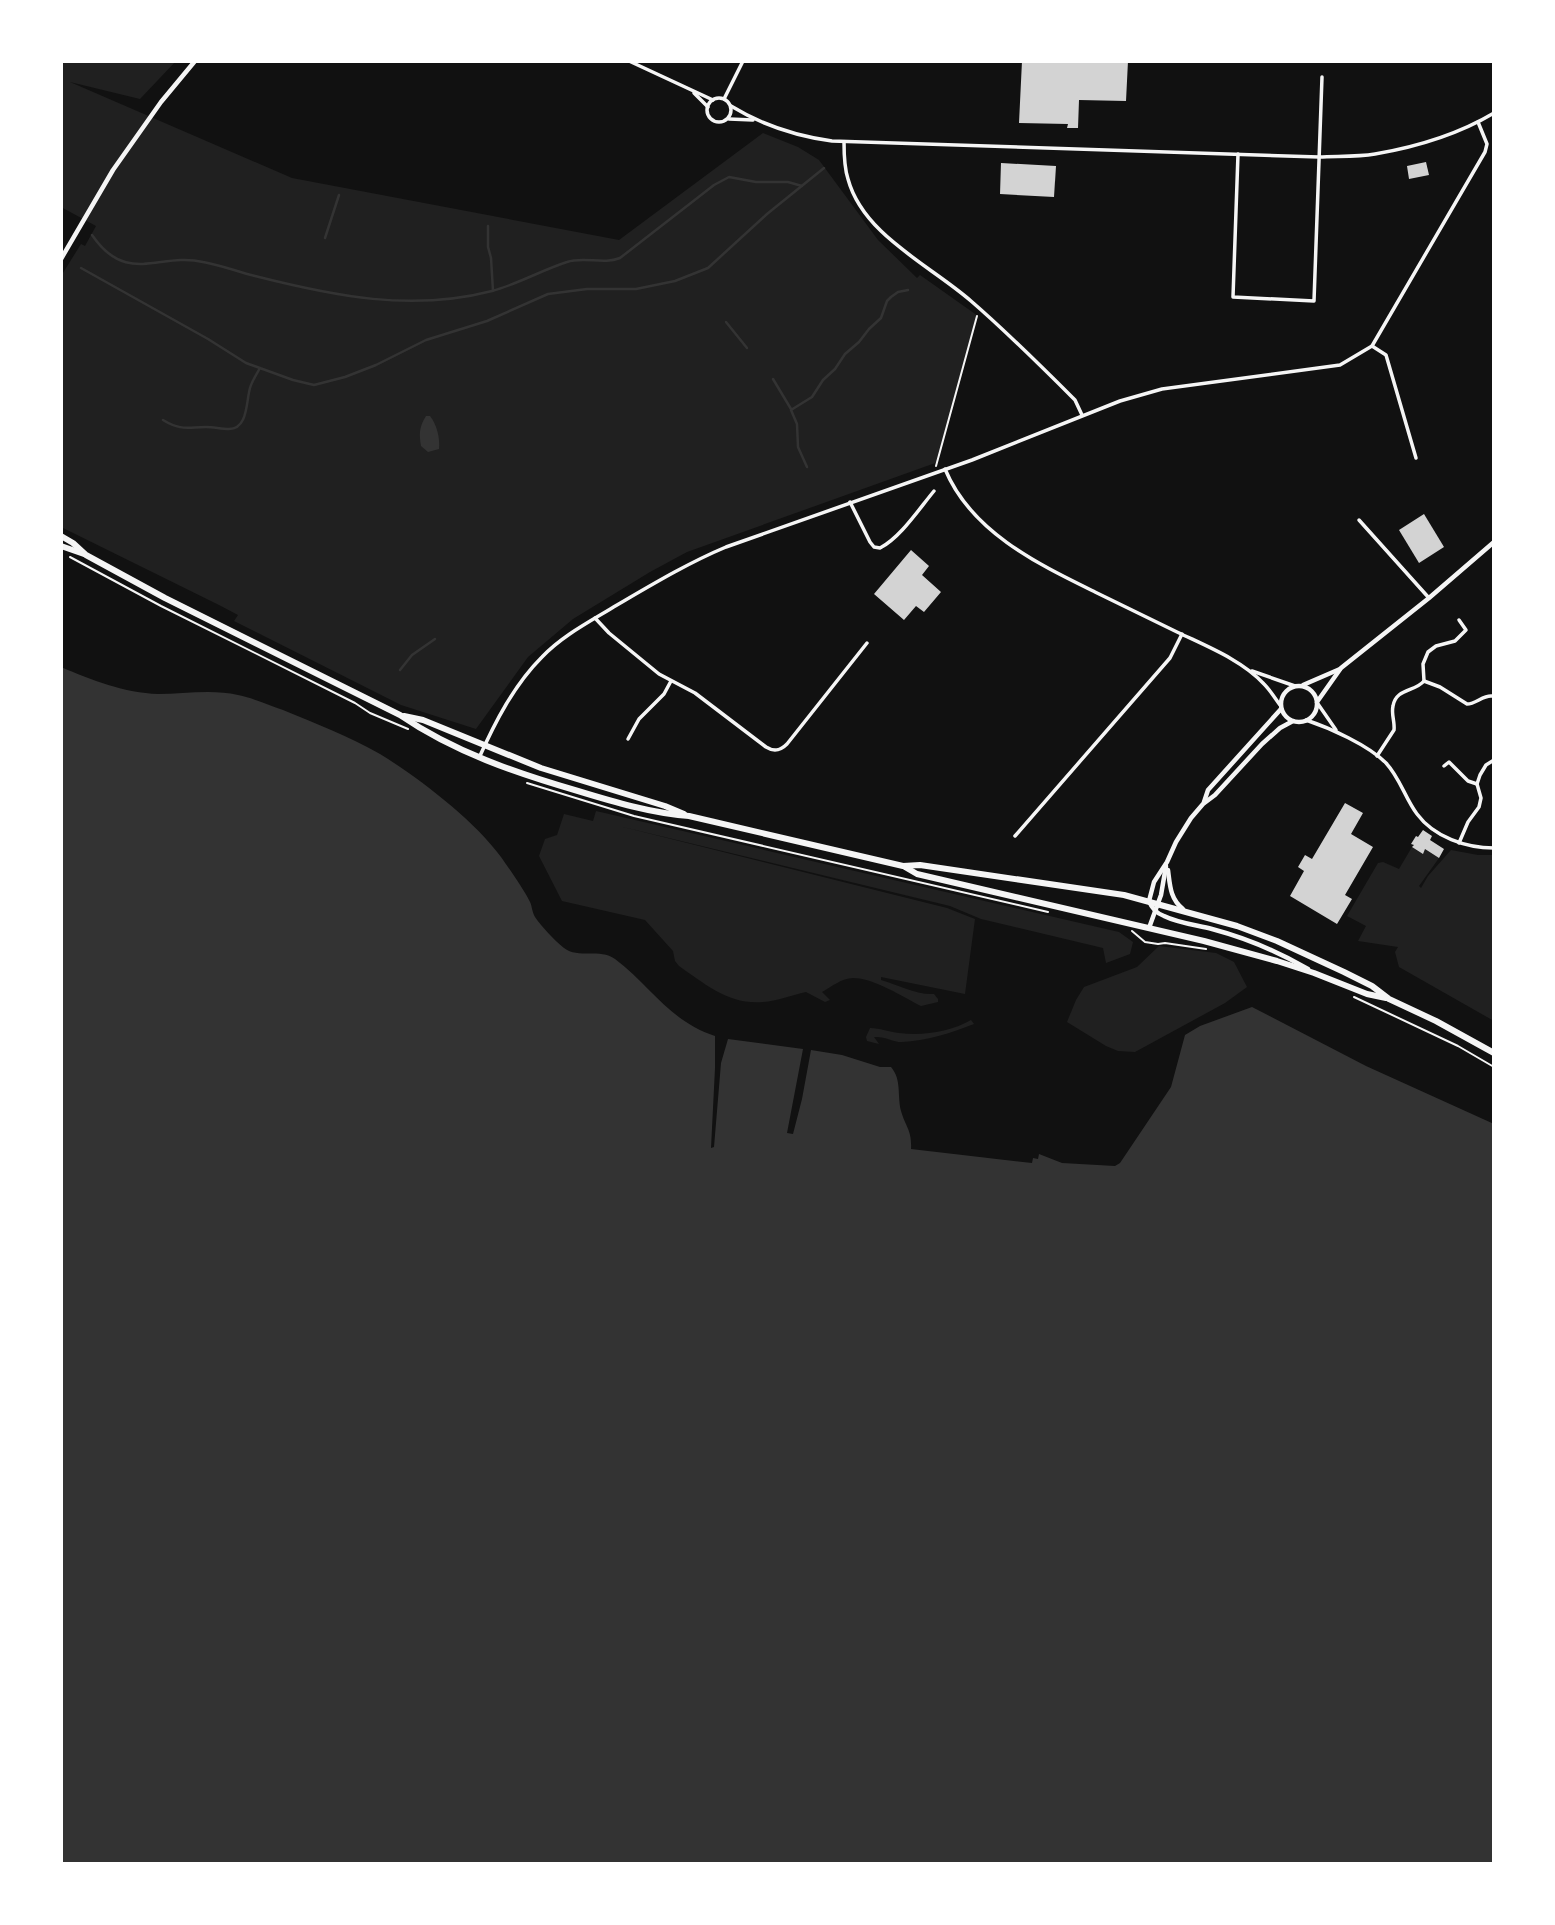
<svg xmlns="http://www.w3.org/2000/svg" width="1555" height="1925" font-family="'Asap Condensed',sans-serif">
<rect width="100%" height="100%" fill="#111"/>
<g fill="#202020">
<polygon points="61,61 176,61 140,99 70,82 292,178 619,240 763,133 798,147 819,160 878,240 917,278 920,275 978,316 938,462 687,552 650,572 573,619 528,657 476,729 401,705 234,621 238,615 219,605 61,527 61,276 81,244 85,246 96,226 61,207"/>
<path d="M596,811L1119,932L1133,942L1130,954L1106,963L1103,948L981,919L950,906L619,826L947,908L975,919L965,994L881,977V980C899,985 915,995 934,994L938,999V1002L921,1006C903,997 874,978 853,978C842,978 831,987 822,992L830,1000L825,1002L806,992C792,995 777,1001 763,1002C729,1005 705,984 679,966L675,961L673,951L645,920L562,901L539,856L545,839L557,835L564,814L593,821Z"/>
<polygon points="1412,847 1422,853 1425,849 1439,858 1419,886 1421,888 1428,876 1451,850 1478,855 1494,855 1494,1021 1399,967 1395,952 1398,947 1358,941 1366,926 1347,916 1378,863 1383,862 1399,869"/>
<polygon points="1159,946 1216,953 1234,962 1247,987 1225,1003 1135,1052 1118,1051 1106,1046 1067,1022 1076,1000 1084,987 1137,967"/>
<path d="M971,1020L974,1024C951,1033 926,1041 902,1042C892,1042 885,1036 874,1037L879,1044L867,1041L866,1037L870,1028C880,1028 889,1032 899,1033C923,1036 950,1032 971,1020Z"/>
</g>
<g fill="#333">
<path d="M426,416H430C437,425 440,438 439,449L428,452L421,446C419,434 419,427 426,416Z"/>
<path d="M61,667C91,680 125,693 158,694C184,694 212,689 238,695C253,698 268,705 283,710C315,723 350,737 380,754C419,778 474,820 501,857C510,870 523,888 530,902C532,906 532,912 535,917C542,927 554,940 564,948C578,959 600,948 615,959C651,986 669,1021 715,1036V1068L711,1148L714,1147L721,1063L728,1039L803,1049L787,1133L793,1134L802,1099L811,1050L842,1055L880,1067H891C902,1080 897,1095 901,1111C906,1128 912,1130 911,1149L1032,1163L1033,1158L1038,1159L1039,1154L1062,1163L1115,1166L1120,1163L1171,1087L1185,1035L1200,1026L1252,1007L1366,1066L1494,1124V1864H61Z"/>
</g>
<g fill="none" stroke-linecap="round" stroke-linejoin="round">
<g stroke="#333" stroke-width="2.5">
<polyline points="488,226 488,247 491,258 493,291"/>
<path d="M92,235C127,286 159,252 203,262C221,265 238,272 255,276C334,296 411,312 492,291C518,284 542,270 567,262C584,256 603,265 620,258L714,185L729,177L756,182H788L802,186"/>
<polyline points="325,238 339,195"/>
<polyline points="81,268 208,339 246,363 293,380 314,385 345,377 376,365 426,340 487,321 548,294 587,289 636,289 675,281 708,268 767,214 824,168"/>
<polyline points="726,322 747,348"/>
<polyline points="773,379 791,409"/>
<path d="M163,420C181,431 188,427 206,427C214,427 221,429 229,429C248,429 246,402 250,388C252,381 256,375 260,368"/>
<polyline points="807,467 798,447 797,424 791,410 812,397 823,380 835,369 845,354 859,342 869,329 881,318 887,301 891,297 898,292 908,290"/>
<polyline points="400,670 412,655 435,639"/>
</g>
</g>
<g fill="#d3d3d3">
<polygon points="1022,61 1128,61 1126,101 1079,100 1078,128 1067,128 1068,124 1019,123"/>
<polygon points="1426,162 1429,175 1409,179 1407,166"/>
<polygon points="1001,163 1056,166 1054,197 1000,194"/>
<polygon points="1424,514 1444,547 1419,563 1399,530"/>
<polygon points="911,550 929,566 922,575 941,592 924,612 916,606 904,620 874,594"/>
<polygon points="1345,803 1363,813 1351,834 1373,847 1345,895 1352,899 1337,924 1290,896 1304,871 1298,867 1305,855 1312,859"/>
<polygon points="1423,830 1432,836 1430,840 1444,849 1439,858 1425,849 1423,854 1412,847 1414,845 1411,844 1416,836 1418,837"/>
</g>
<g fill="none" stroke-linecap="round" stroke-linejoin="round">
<g stroke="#f5f5f5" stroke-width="2">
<polyline points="936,466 977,316"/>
<polyline points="70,557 161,606 355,703 370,713 408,729"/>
<polyline points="527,783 634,816 1048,912"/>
<polyline points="1132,931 1145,942 1158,944 1165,943 1206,949"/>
<polyline points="1354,997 1458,1046 1494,1067"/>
</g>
<g stroke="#f5f5f5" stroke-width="3.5">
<polyline points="629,61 713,100"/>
<polyline points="694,93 708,107"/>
<circle cx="719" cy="110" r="12"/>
<polyline points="724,99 743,61"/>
<path d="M731,106C762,125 796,136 832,141L1319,157C1338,156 1357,157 1375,154C1416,147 1457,135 1494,113"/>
<polyline points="729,119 753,120"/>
<path d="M844,142C844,154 844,167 848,179C863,235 930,265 971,301C1007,332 1041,366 1075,400L1082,415"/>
<polyline points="1238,154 1233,297 1314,301 1322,77"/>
<polyline points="1372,346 1386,355 1416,458"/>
<path d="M945,469C971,532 1038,564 1095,592C1122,605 1150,619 1177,632C1206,646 1242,660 1264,684C1270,690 1275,698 1280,705"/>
<path d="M850,502L870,542L874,547L880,548C900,538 919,509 934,491"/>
<polyline points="1359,520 1429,598"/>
<path d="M595,618L609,633L659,674L695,693L766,747C774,752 780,751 787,744L867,643"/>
<polyline points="1252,671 1295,686"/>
<polyline points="1424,681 1423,664 1428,652 1436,646 1455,641 1466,630 1459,620"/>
<polyline points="1318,704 1336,730"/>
<path d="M1306,720C1330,728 1368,745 1386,763C1400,778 1405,798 1417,814C1434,837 1466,848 1494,848"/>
<polyline points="628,739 639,719 664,694 671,681"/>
<path d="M1377,756L1394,730C1395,722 1391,714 1393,706C1396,688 1415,692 1424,681L1440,687L1467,704C1476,704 1483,695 1492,696"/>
<path d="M479,758C495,722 514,685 542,657C563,635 591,621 617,605C653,584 688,563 726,547L972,460L1120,401L1162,389L1340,365L1372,346L1485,152L1487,144L1478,122"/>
<polyline points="1444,766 1449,762 1468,781 1477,784"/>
<polyline points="1015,836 1170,658 1182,634"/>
<polyline points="1459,843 1468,822 1479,807 1481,798 1477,784 1480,775 1486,765 1494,760"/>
</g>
<g stroke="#f5f5f5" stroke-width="4.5">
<polyline points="61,259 113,170 161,102 195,61"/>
<polyline points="1303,685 1340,669"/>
<circle cx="1299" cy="704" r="18"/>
<polyline points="1317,702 1341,668 1429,598 1494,542"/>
<path d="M1293,721L1280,728L1262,744L1215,795L1203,804L1191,818L1176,842L1167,862L1154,882L1149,901C1152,909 1156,913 1164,916C1178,923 1196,925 1212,929C1246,938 1277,951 1308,969"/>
<polyline points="1204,802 1208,790 1281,709"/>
<path d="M1168,870C1170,885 1170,899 1183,909"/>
<polyline points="1149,928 1161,895 1166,866"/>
</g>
<g stroke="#f5f5f5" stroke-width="6">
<path d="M61,536L73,543L86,555L165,598L400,715C454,752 516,773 578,791C614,802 651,813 689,816L903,866L920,865L1124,895L1237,926L1277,941L1344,972L1372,986L1389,999L1436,1021L1494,1053"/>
<polyline points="61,546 84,554"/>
<polyline points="404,716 423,720 541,768 665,806 684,814"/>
<polyline points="905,867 917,874 1204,941 1277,961 1314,973 1367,994 1386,998"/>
</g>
</g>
<rect width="1555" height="1925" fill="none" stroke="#ffffff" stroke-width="126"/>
</svg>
